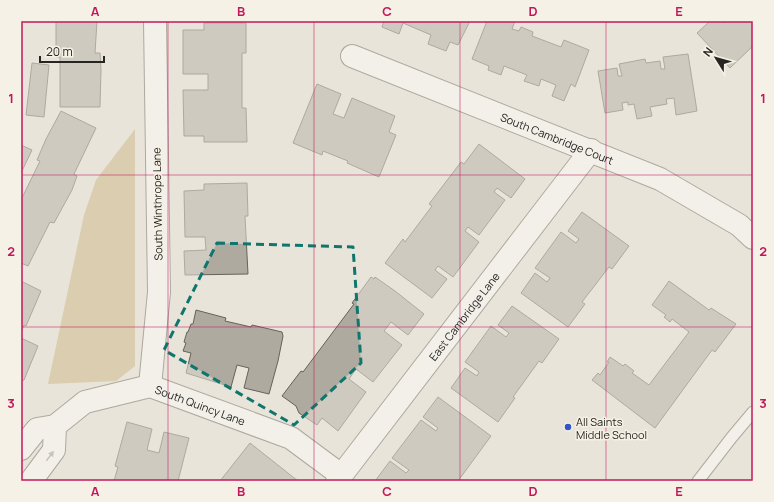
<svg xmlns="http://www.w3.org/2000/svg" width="774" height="502" font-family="Manrope,sans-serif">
<rect width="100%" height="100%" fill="#e9e4d9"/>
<polygon fill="#c8b17e" points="135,129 135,366 116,381 48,384 84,215 96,180"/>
<g fill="#afaaa0" stroke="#676259">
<polygon points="56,21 97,21 95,53 100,53 101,69 100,107 60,107 60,57 56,57"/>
<polygon points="384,21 470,21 458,45 450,42 446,51 428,44 431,35 403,23 399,34 382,27"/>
<polygon points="487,21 515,21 512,29 519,31 521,27 533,32 532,36 561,47 564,40 589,50 575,87 571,84 564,101 552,96 556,85 541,79 539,86 524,81 527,75 504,66 501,75 488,70 489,66 472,59"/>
<polygon points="710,21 722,21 724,23 726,21 753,21 753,46 730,68 697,33"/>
<polygon points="204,23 246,23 246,53 242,53 242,108 246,108 247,142 204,142 204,136 184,136 183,90 208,90 208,74 183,74 183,30 204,30"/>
<polygon points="688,54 697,111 676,115 674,98 666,99 667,104 650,107 652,116 637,119 634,104 628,105 628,102 622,103 623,110 605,113 598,71 617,68 618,76 622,76 619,64 645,59 646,63 660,61 661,69 665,69 663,57"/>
<polygon points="32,63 49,65 44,117 26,115"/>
<polygon points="317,84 341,94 333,114 344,118 352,98 395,116 389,132 396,135 379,177 347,163 348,161 323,151 322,155 293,143"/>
<polygon points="61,111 96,128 74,174 77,176 72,190 54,223 50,222 28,266 21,263 21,200 40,161 37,160 46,139"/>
<polygon points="479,144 525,179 511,198 497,188 494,192 505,200 479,235 468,227 465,231 479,242 453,277 438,266 435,270 447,279 432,298 385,263 403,239 405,242 432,206 429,204 461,162 464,164"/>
<polygon points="21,145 32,150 21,173"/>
<polygon points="247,183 248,216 245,216 248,274 185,275 184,251 206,250 205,237 185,237 184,191 204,190 204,184"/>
<polygon points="582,212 629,246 612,269 609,267 582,302 585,304 568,327 521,293 535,273 547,282 550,278 535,268 561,232 576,243 579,239 568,231"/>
<polygon points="371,277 374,279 375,277 395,291 424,314 408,335 391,322 384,331 402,345 373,382 356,369 349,379 366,392 338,431 322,418 317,425 299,413 296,406 282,396 301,371 303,372 354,304 352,303"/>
<polygon points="21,281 41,291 26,326 24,325 21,332"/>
<polygon points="669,281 709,310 711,308 736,324 715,352 712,350 655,428 592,380 598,373 600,375 609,362 607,362 610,357 623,366 625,364 634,371 632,373 649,385 689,332 672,319 670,322 664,317 666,315 652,305"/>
<polygon points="512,306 559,339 542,363 539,361 513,397 515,398 498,422 451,388 465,368 477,376 479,372 465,362 491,326 506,337 509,333 498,325"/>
<polygon points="196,310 226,318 225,321 251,327 252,325 282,332 283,336 278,361 269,394 244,388 249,368 237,365 231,387 186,373 191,353 183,351 186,343 184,342 187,332 188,332 191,324 193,324"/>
<polygon points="21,338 38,346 24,380 21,381"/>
<polygon points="438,397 491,436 458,481 375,481 390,461 406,473 409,470 392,458 421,420 436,431 438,428 423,417"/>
<polygon points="127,422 152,429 147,450 159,453 164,432 189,438 178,481 114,481 118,467 115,466"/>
<polygon points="250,443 298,481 220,481"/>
</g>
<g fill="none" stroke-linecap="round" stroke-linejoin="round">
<defs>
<polyline id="service" points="698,481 732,437 753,412"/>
<g id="minor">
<path id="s1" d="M352,56L660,179L739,225L753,238"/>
<polyline points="150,386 159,292 155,21"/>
<path id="s2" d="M21,449L37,429L55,426L85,402L150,386L291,438L341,475"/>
<polyline points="31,481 54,450 55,426"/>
<path id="s3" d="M337,481L591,150"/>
</g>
</defs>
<use href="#service" stroke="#666258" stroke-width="13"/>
<use href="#minor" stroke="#666258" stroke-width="24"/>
<use href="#service" stroke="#fff" stroke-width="11"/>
<use href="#minor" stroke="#fff" stroke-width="22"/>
</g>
<defs><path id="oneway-solid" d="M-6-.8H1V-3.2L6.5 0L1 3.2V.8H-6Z"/></defs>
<use fill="#9e9d9b" href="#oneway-solid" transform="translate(50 456) rotate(-53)"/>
<path d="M0 0H774V502H0ZM217,243L353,247L361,363L294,425L164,350Z" fill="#e9e4d9" fill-opacity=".55" fill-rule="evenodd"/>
<path fill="none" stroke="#0f766e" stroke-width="3" stroke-dasharray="8 5" stroke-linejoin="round" d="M217,243L353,247L361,363L294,425L164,350Z"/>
<path fill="none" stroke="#c2185b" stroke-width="1" stroke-opacity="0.55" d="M168,21V481M314,21V481M460,21V481M606,21V481M21,175H753M21,327H753"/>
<circle fill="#3355c5" stroke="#f6f1e6" stroke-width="1.5" cx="568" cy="427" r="4"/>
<g text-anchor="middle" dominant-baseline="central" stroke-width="3" stroke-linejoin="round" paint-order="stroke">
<g font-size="11" fill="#272521" stroke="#f6f1e6">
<text stroke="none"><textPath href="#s1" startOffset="221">South Cambridge Court</textPath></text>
<text transform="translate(157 204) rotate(-91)">South Winthrope Lane</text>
<text stroke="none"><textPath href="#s3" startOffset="208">East Cambridge Lane</textPath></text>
<text stroke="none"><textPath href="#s2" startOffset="203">South Quincy Lane</textPath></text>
</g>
<g font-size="11" fill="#272521" stroke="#f6f1e6" text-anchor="start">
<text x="576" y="421">All Saints<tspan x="576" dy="13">Middle School</tspan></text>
</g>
</g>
<rect width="774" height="502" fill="none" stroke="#f6f1e6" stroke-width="44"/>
<g transform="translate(716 58) rotate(307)" stroke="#f6f1e6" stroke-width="3" paint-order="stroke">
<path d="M0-3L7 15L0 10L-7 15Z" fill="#272521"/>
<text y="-6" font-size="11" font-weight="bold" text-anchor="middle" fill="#272521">N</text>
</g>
<path d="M40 56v6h64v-6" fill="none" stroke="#272521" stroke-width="2"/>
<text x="46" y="56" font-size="12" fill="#272521" stroke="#f6f1e6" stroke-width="3" paint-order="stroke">20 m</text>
<rect x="22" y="22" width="730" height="458" fill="none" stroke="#c2185b" stroke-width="1.5"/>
<g font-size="13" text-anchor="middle" font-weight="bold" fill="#c2185b">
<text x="95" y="16">A</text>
<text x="241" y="16">B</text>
<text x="387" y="16">C</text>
<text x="533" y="16">D</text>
<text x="679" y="16">E</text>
<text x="11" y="103">1</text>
<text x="763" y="103">1</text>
<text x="11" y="256">2</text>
<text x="763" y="256">2</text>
<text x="11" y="408">3</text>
<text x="763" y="408">3</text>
<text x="95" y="496">A</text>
<text x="241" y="496">B</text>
<text x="387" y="496">C</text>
<text x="533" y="496">D</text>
<text x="679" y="496">E</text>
</g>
</svg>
